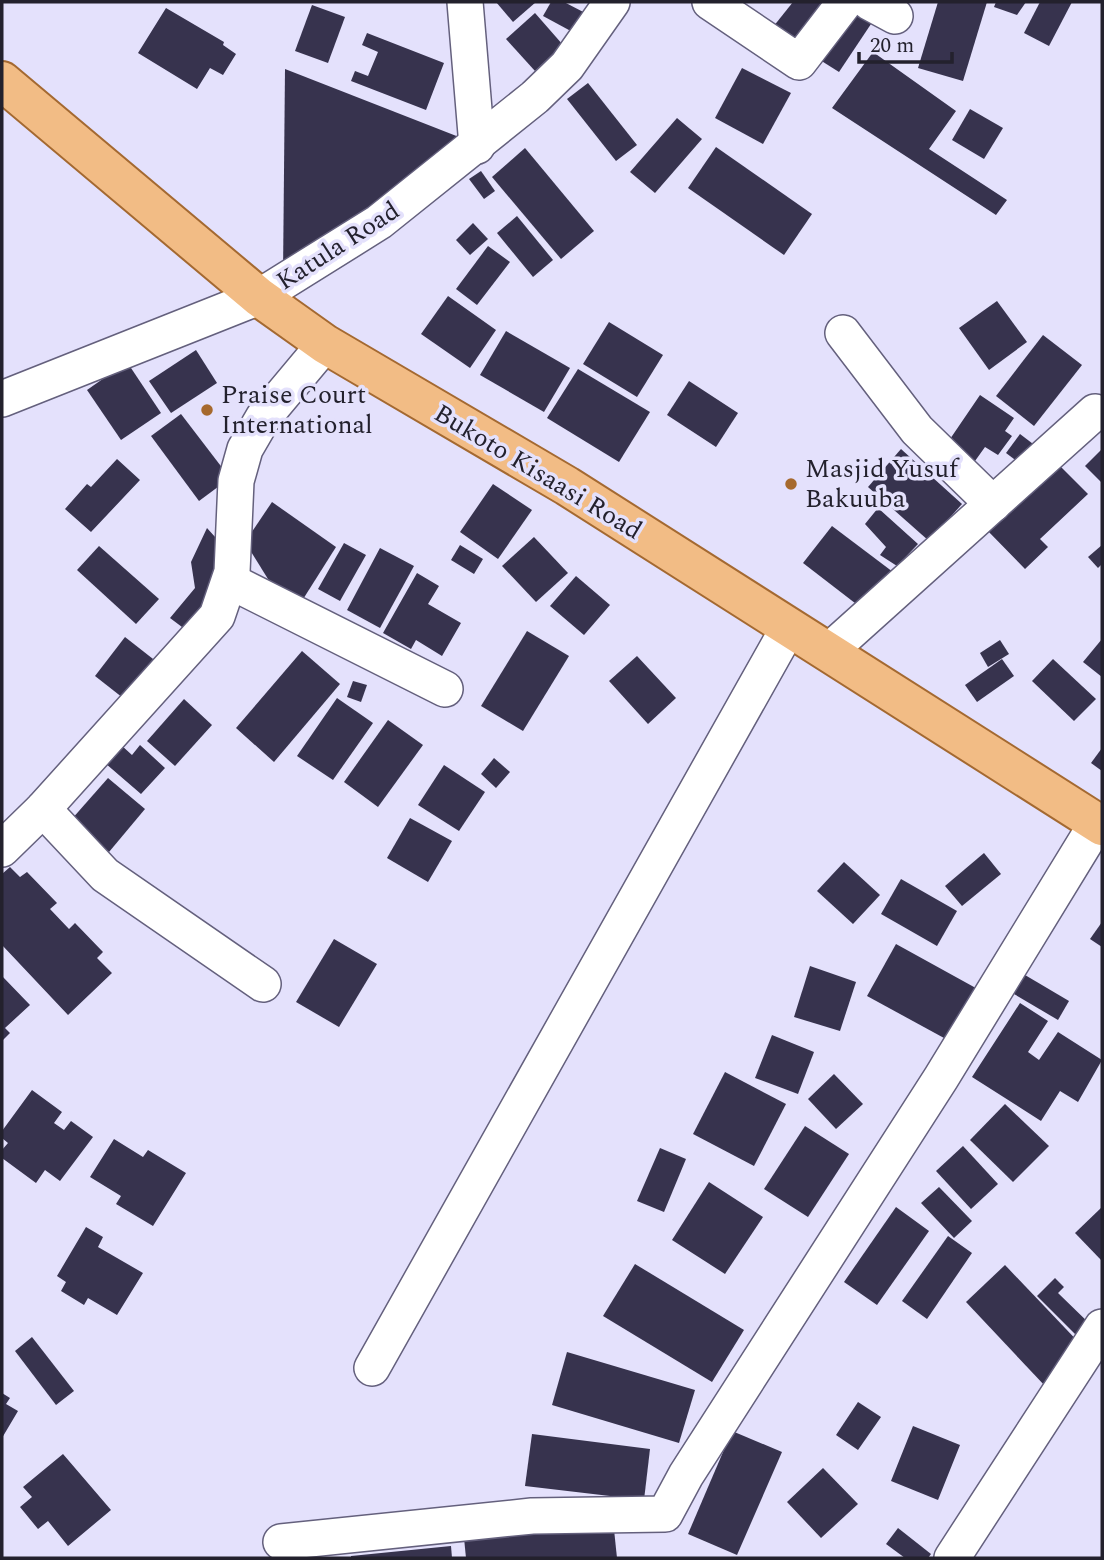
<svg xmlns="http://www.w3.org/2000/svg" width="1104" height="1560" font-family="Spectral,serif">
<rect width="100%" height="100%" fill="#e4e1fc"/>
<g fill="#37334e">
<polygon points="496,2 536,2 513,22"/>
<polygon points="551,2 564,2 591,16 580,36 543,16"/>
<polygon points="793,2 829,2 801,47 773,27"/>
<polygon points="938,2 987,2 963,81 918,68"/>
<polygon points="996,2 1026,2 1017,15 994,7"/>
<polygon points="1040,2 1072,2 1049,46 1024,33"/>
<polygon points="312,5 345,17 328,63 295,51"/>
<polygon points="166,8 224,42 223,45 236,54 223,75 210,68 197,89 138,53"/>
<polygon points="853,12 871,24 839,72 820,60"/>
<polygon points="535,13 563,45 535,71 506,39"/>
<polygon points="367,33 444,63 426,110 351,81 355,71 368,76 378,52 362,45"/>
<polygon points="873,52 956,111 929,149 1007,200 996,215 832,108"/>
<polygon points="742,68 791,93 763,144 715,118"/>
<polygon points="285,69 459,137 283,274"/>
<polygon points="588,83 637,145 616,161 567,99"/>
<polygon points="970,109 1003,128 984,159 952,140"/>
<polygon points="677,118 702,139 655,193 630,172"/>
<polygon points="716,147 812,214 784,255 688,188"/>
<polygon points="525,148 594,231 561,259 492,177"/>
<polygon points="481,171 495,191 484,199 469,179"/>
<polygon points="517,216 553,260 533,277 497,233"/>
<polygon points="473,223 488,239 470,255 456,240"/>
<polygon points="488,246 510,262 477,305 456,289"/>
<polygon points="448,296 496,330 470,368 421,334"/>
<polygon points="997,301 1027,342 989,370 959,328"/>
<polygon points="609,322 663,355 637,397 583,364"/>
<polygon points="506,331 570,368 544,412 480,375"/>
<polygon points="1043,335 1082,365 1034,426 996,396"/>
<polygon points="196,350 217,383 171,413 149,381"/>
<polygon points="127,362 161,413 121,440 87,390"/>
<polygon points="578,369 650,412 619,462 547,418"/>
<polygon points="689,381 738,413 716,447 667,415"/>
<polygon points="980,395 1014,418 1005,431 1012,436 998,455 985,447 975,461 948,442"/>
<polygon points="181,414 230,478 199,501 151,436"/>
<polygon points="1020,434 1041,450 1026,468 1006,453"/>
<polygon points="901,449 962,504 929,541 868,487"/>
<polygon points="1102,449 1102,483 1085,466"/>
<polygon points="117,459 140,480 91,532 65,509 87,484 91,487"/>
<polygon points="1055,461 1088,494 1040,539 1048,547 1025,569 985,528"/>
<polygon points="493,484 532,510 498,559 460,532"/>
<polygon points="272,502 336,547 300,604 268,579 245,542"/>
<polygon points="878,508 918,544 897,566 880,555 886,547 865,524"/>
<polygon points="832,526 893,572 864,610 803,563"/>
<polygon points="207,528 224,547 216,594 190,633 170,618 195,588 191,562"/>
<polygon points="534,537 568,573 536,602 502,566"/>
<polygon points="344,543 366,555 340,601 318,589"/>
<polygon points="460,545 483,559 474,574 451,560"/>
<polygon points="1102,545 1102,564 1098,568 1088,557"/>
<polygon points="99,546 159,599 136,624 77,570"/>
<polygon points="380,548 414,566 380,628 347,610"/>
<polygon points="417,573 439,586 428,604 461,623 442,656 416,640 411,649 383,633"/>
<polygon points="576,576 610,605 584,635 550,606"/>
<polygon points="527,631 569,656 523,731 481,706"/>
<polygon points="125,637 162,666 132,705 95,676"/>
<polygon points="1102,639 1102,677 1083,662"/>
<polygon points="1000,640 1009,654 988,667 980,653"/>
<polygon points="302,651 340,684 274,762 236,728"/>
<polygon points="637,656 676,698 648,724 609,681"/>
<polygon points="1002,659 1014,676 977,702 965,685"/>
<polygon points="1053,659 1096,699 1074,721 1032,681"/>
<polygon points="353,681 367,685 361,702 347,697"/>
<polygon points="337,698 373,723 333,780 297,756"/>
<polygon points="184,699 212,725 175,766 147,741"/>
<polygon points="388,720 423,745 378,807 344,782"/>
<polygon points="121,745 132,755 140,745 165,768 141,794 105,763"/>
<polygon points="1102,748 1102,771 1091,763"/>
<polygon points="494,758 510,772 496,788 481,774"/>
<polygon points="444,765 485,792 459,831 418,805"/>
<polygon points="108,778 145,809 109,852 71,820"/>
<polygon points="410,818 452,841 428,882 387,858"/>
<polygon points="984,853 1001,874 962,906 945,886"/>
<polygon points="844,862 880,895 853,924 817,891"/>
<polygon points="10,867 20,877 27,872 57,903 50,909 69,929 75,923 103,952 97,958 112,973 68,1015 2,945 2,874"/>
<polygon points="901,879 957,911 937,946 881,914"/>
<polygon points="1102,922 1102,947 1090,939"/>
<polygon points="334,939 377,964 339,1027 296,1002"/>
<polygon points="896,944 983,992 955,1044 867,996"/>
<polygon points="810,966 856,982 840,1031 794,1017"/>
<polygon points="1025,975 1069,1001 1058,1020 1014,994"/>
<polygon points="2,976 30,1005 5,1028 10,1033 2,1041"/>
<polygon points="1020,1003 1048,1021 1028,1052 1039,1060 1058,1032 1102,1060 1078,1102 1060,1091 1041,1121 972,1077"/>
<polygon points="772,1035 814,1052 798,1094 755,1078"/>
<polygon points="725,1072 786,1104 754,1166 693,1134"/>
<polygon points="834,1074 863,1104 836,1129 808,1099"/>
<polygon points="32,1090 62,1112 54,1123 64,1130 71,1121 93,1137 60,1181 45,1170 36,1183 2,1158 2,1150 8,1143 2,1138 2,1131"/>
<polygon points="1005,1104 1049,1146 1013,1182 970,1140"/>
<polygon points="805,1126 849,1154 808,1217 764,1189"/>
<polygon points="114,1139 143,1157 148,1150 186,1173 153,1226 116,1204 121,1196 90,1177"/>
<polygon points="963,1146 998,1184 971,1209 936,1171"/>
<polygon points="660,1148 686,1159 664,1212 637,1201"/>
<polygon points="709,1182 763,1217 725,1274 672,1240"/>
<polygon points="939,1187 972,1221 954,1238 921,1203"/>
<polygon points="896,1207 929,1231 877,1305 844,1282"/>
<polygon points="1102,1207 1102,1261 1075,1233"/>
<polygon points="86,1227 103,1237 98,1247 143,1273 117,1315 88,1298 84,1305 61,1291 66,1282 57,1276"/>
<polygon points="948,1236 972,1253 927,1319 902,1301"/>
<polygon points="635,1264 744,1330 712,1382 603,1316"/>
<polygon points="1005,1265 1085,1349 1046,1387 966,1302"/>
<polygon points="1055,1278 1064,1287 1058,1293 1093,1327 1081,1340 1037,1296"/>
<polygon points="32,1337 74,1391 56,1405 15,1351"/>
<polygon points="567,1352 695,1390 679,1443 552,1405"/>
<polygon points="2,1393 10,1398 6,1404 18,1411 2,1438"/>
<polygon points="858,1402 881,1417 858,1450 836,1435"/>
<polygon points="913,1426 960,1445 938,1500 891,1481"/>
<polygon points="732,1431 782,1452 737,1555 688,1534"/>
<polygon points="532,1434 650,1449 644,1500 525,1486"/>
<polygon points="63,1454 111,1510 68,1546 48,1521 38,1529 20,1507 32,1497 23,1487"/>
<polygon points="823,1468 858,1504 821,1538 787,1502"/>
<polygon points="613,1520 617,1558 466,1558 464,1538"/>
<polygon points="898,1528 931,1554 928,1558 905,1558 886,1544"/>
<polygon points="451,1546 452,1558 351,1558 351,1556"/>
</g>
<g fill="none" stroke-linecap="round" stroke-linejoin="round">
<defs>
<g id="minor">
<polyline points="465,2 477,146"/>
<polyline points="710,2 799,62 845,2"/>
<polyline points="869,2 895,16"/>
<polyline points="843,333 917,430 993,504"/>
<polyline points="2,399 259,297 379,222 535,97 567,66 612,2"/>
<polyline points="230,581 445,689"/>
<polyline points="828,652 1095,412"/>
<polyline points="43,809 105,875 263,984"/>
<polyline points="2,849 43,809 217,616 232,572 236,481 245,449 263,418 325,344"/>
<polyline points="372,1368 789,627"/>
<polyline points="281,1542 532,1516 665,1514 686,1475 941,1078 1097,823"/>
<polyline points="952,1558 1102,1327"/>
</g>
<polyline id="major" points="2,81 259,297 325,344 567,486 1102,826"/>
</defs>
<use href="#minor" stroke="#64607d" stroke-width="38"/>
<use href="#major" stroke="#a46931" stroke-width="42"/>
<use href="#minor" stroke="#fff" stroke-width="35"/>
<use href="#major" stroke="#f2bc85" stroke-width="38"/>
</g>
<g fill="#a6692d" stroke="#e4e1fc" stroke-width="2.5">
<circle cx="207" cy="410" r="7"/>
<circle cx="791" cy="484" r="7"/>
</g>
<g text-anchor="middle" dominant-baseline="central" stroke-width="7" stroke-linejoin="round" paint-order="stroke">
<g font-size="26" fill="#23212d" stroke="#e4e1fc">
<text transform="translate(338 246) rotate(-33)">Katula Road</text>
<text transform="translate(538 472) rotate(31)">Bukoto Kisaasi Road</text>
</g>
<g font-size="26" fill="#23212d" stroke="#e4e1fc" text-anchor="start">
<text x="221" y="395">Praise Court<tspan x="221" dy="30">International</tspan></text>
<text x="805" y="469">Masjid Yusuf<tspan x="805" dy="30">Bakuuba</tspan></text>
</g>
</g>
<rect width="1104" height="1560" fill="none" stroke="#23212d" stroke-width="7"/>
<path d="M859 52v10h93v-10" fill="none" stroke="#23212d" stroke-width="3.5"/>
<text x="870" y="52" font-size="21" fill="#23212d" stroke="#e4e1fc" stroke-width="5" paint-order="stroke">20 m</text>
</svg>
